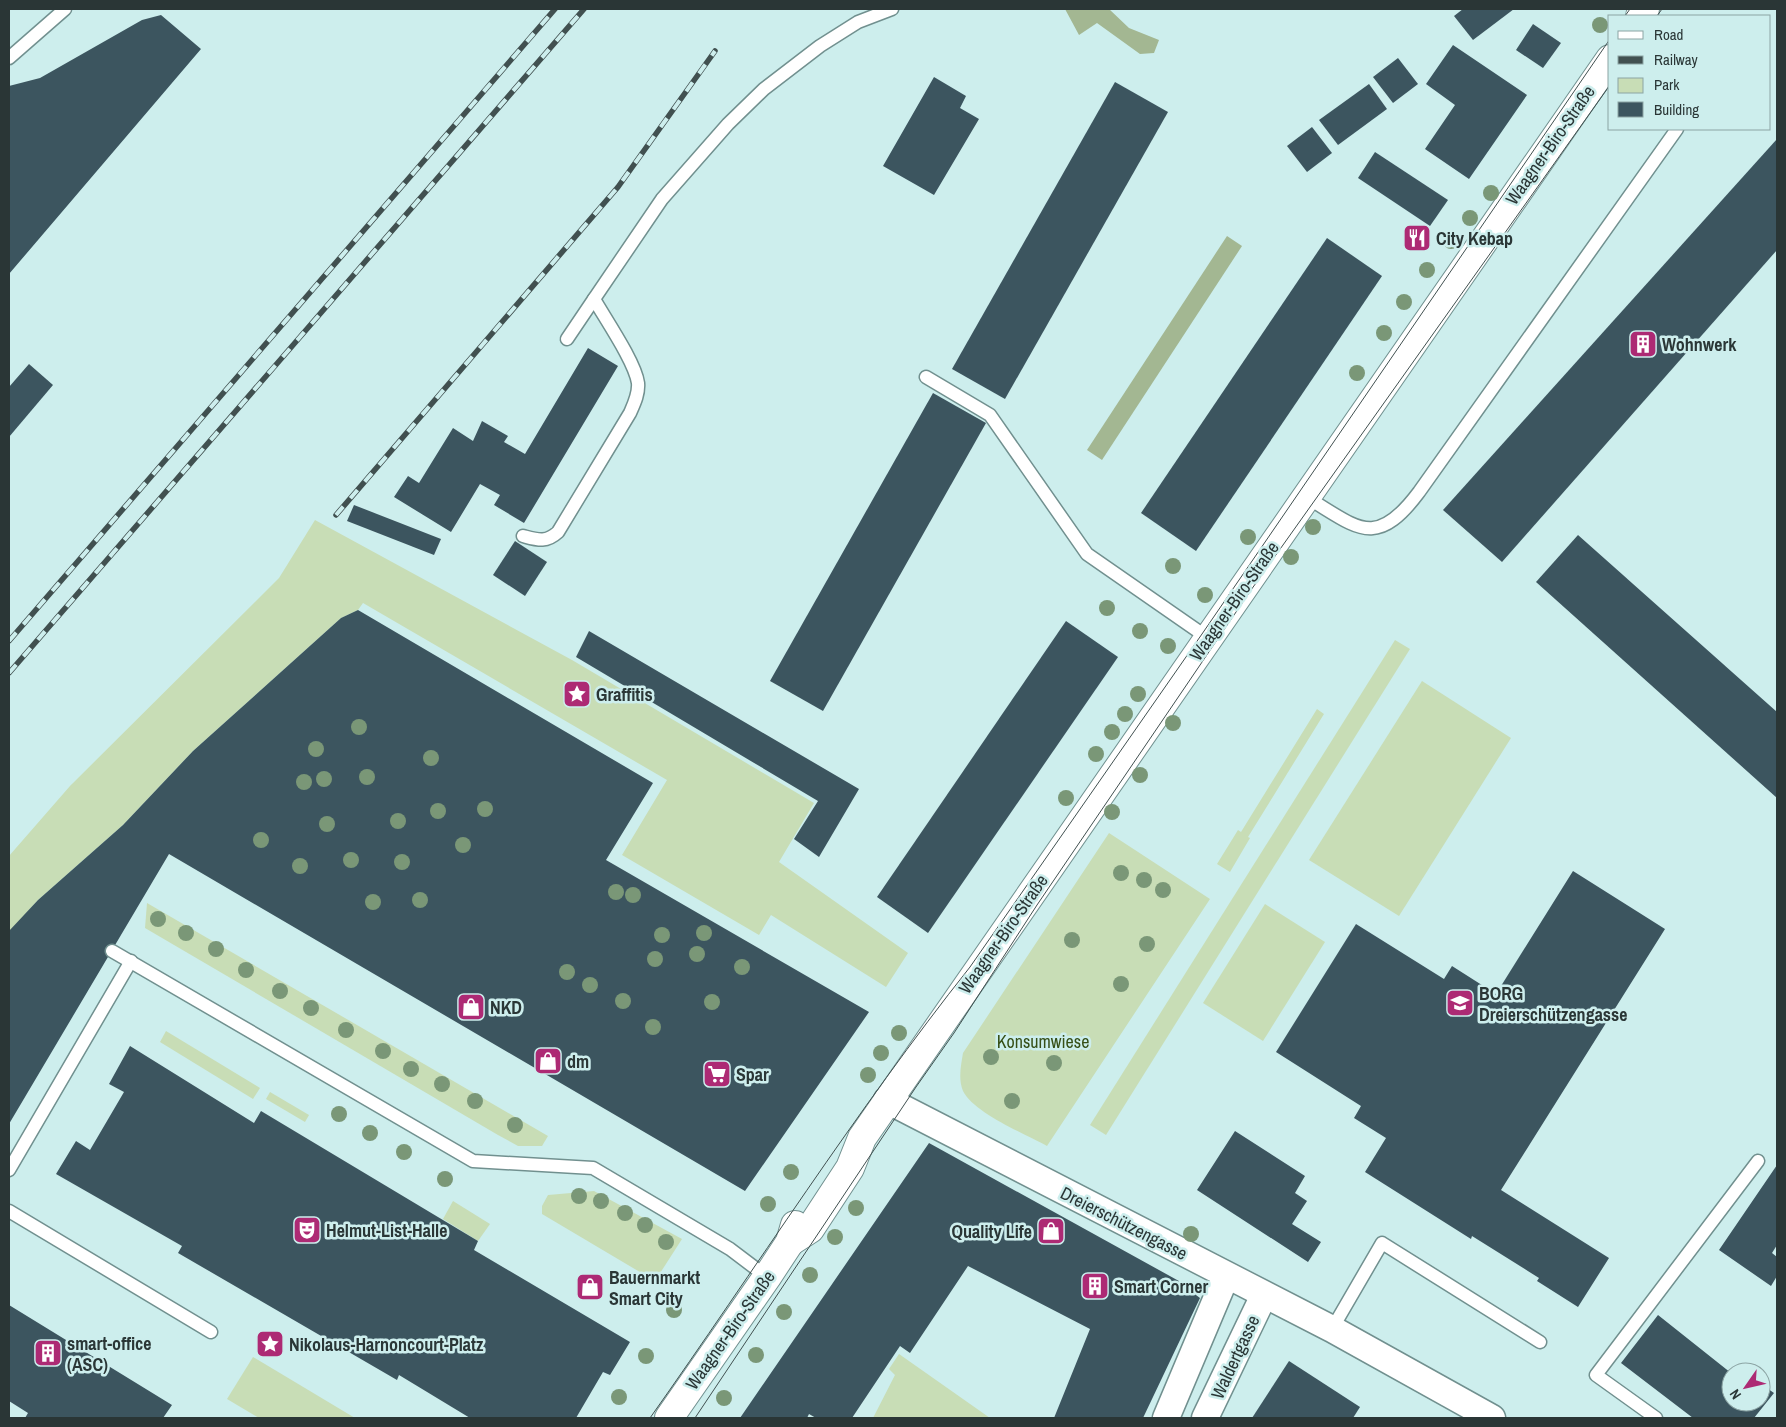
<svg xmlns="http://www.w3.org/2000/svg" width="1786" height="1427" font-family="'Archivo Narrow',sans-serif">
<rect width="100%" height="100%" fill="#cdeeed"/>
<g fill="#c8ddb6">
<polygon points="315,520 572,660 814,803 779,862 908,953 886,987 771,915 759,935 622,855 667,780 363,603 358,610 341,618 193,751 123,825 38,900 9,932 9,856 70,786 279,578"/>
<polygon points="1395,640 1410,649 1106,1135 1090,1125"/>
<polygon points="1422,681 1511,738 1399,916 1309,860"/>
<polygon points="1317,709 1324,714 1248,837 1250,838 1230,872 1217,864 1238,830 1241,832"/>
<path d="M1109,833L1210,899L1047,1146C1025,1134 974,1113 963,1091C958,1079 961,1065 963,1053Z"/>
<polygon points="147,903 548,1136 542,1146 518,1146 498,1135 145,928"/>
<polygon points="1265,904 1325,942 1263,1041 1203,1003"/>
<polygon points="166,1031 260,1088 253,1099 160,1042"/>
<polygon points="270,1092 309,1115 305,1122 266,1099"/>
<polygon points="594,1191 682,1239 655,1281 542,1214 542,1206 548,1195"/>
<polygon points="453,1201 490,1224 478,1241 443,1219"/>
<polygon points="899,1354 990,1418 873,1418 895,1375 889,1369"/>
<polygon points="253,1357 355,1418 259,1418 227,1399"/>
</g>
<g fill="#a3b792">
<polygon points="1065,9 1109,9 1129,28 1159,40 1154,53 1140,54 1097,23 1079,35"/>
<polygon points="1227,236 1242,246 1102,460 1087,450"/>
</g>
<g fill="#3c555f">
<polygon points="1463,9 1514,9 1473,40 1454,16"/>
<polygon points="161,15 201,49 9,274 9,86 40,78 142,20"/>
<polygon points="1533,24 1561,43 1543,68 1516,50"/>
<polygon points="1453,45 1527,95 1469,179 1425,149 1455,105 1426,84"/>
<polygon points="1398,58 1418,84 1393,103 1373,77"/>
<polygon points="934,77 966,96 960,108 979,119 934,195 883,166"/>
<polygon points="1115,82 1168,112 1005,399 952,369"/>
<polygon points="1369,84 1387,109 1338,145 1319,120"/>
<polygon points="1312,127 1332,153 1307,172 1287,146"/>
<polygon points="1777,139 1777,250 1502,562 1443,510"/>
<polygon points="1375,152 1448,200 1430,226 1358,178"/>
<polygon points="1420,226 1427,232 1415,249 1407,244"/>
<polygon points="1327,238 1382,276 1196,551 1141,513"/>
<polygon points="588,348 618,366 524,523 494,505 500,495 480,484 451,532 394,497 408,476 419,483 453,428 473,441 482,421 508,436 504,442 525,454"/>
<polygon points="29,364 53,385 9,437 9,387"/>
<polygon points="933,393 986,423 823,711 770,681"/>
<polygon points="354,505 441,539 434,555 347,521"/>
<polygon points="1578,535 1777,712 1777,798 1536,582"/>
<polygon points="515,541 547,562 525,596 493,575"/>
<polygon points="358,610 653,783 606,860 869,1012 745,1191 169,854 9,1124 9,931 38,900 123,825 193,751 341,618"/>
<polygon points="1066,621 1118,657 928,933 877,897"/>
<polygon points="589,631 859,789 819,857 794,839 818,801 576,657"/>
<polygon points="1573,871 1665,929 1501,1190 1609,1258 1578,1307 1537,1281 1539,1278 1472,1236 1471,1239 1365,1172 1386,1138 1354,1118 1361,1106 1276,1052 1356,924 1444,979 1452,966 1496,994"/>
<polygon points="130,1046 254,1123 261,1111 478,1241 474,1250 630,1342 610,1375 603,1372 576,1418 470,1418 399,1375 397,1380 178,1253 182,1246 56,1174 76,1141 90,1150 124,1092 109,1084"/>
<polygon points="1235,1131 1305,1176 1295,1193 1307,1201 1292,1224 1321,1242 1308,1262 1197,1190"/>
<polygon points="929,1143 1197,1291 1196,1295 1200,1298 1143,1418 1054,1418 1090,1329 968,1266 910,1353 900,1346 852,1418 816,1418 809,1414 807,1418 740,1418"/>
<polygon points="1777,1165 1777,1245 1772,1253 1777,1257 1777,1276 1771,1286 1719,1250"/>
<polygon points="9,1305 172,1405 163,1418 25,1418 28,1413 9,1401"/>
<polygon points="1658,1315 1731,1373 1731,1402 1761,1402 1761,1384 1774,1393 1754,1418 1693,1418 1621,1363"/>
<polygon points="1289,1361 1360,1407 1353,1418 1252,1418"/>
</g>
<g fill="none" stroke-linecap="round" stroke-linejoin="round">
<defs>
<g id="service">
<polyline points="9,58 65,9"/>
<polyline points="567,339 594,299"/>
<polyline points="926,377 990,415 1087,554 1208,638"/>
<path d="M1306,497C1357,527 1375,551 1419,492L1677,129"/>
<path d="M523,536C538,540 546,543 558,532L630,413C634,404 639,394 638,383C635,362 606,320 594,299L662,199L728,124L764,89L820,46L858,22L892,9"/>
<polyline points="112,951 473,1161 593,1168 730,1249 767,1277"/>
<polyline points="9,1170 131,961"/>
<polyline points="9,1211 211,1332"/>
<polyline points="1332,1329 1382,1243 1540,1342"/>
<polyline points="1656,1418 1596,1375 1758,1161"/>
</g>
<g id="minor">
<polyline points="887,1100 1332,1329 1492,1418"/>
<polyline points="1166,1418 1226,1276"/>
<polyline points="1205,1418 1264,1295"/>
</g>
<g id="tertiary">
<polyline points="1640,16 1645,9"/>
<polyline points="790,1242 810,1229 850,1168 862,1138 1610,59"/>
<polyline points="669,1418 767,1277 790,1242 795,1225"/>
</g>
</defs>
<use href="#service" stroke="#71908f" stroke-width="15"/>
<use href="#minor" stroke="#71908f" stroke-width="29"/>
<use href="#tertiary" stroke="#71908f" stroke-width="30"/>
<use href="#service" stroke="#fff" stroke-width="12"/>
<use href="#minor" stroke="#fff" stroke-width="26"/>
<use href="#tertiary" stroke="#fff" stroke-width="28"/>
<g stroke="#415050" stroke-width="1">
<polyline points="1625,16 1630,9"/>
<polyline points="1657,16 1662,9"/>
<path d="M650,1418C756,1268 855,1112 970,967L1202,634L1610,39"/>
<polyline points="695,1418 916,1087 954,1033 1037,905 1251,590 1610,85"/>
</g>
<defs>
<g id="rail">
<polyline points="336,515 618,187 715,51"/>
<polyline points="9,641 555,9"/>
<polyline points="9,673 584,9"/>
</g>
</defs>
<use href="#rail" stroke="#415050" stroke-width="5.5"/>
<use href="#rail" stroke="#cdeeed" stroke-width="4" stroke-dasharray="11" stroke-linecap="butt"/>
</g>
<g fill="#7a9777">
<circle cx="1600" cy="25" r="8"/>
<circle cx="1491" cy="193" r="8"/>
<circle cx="1470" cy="218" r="8"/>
<circle cx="1451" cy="241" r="8"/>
<circle cx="1427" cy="270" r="8"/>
<circle cx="1404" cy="302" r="8"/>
<circle cx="1384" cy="333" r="8"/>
<circle cx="1357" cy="373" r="8"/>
<circle cx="1313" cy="527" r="8"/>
<circle cx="1248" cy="537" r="8"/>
<circle cx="1291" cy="557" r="8"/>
<circle cx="1173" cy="566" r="8"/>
<circle cx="1205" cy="595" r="8"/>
<circle cx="1107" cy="608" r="8"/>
<circle cx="1140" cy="631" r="8"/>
<circle cx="1168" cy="646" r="8"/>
<circle cx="1138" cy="694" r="8"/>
<circle cx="1125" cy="714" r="8"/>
<circle cx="1173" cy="723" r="8"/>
<circle cx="359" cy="727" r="8"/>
<circle cx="1112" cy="732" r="8"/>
<circle cx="316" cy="749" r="8"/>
<circle cx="1096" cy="754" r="8"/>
<circle cx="431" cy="758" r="8"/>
<circle cx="1140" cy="775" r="8"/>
<circle cx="367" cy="777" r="8"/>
<circle cx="324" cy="779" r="8"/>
<circle cx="304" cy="782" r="8"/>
<circle cx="1066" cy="798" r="8"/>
<circle cx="485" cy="809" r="8"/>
<circle cx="438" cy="811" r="8"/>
<circle cx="1112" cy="812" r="8"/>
<circle cx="398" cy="821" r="8"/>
<circle cx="327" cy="824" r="8"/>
<circle cx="261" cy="840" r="8"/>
<circle cx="463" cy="845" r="8"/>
<circle cx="351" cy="860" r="8"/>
<circle cx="402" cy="862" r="8"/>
<circle cx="300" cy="866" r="8"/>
<circle cx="1121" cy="873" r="8"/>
<circle cx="1144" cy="880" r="8"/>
<circle cx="1163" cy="890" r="8"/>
<circle cx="616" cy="892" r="8"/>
<circle cx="633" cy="895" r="8"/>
<circle cx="420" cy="900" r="8"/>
<circle cx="373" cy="902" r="8"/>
<circle cx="158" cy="919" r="8"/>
<circle cx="186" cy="933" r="8"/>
<circle cx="704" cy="933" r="8"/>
<circle cx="662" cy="935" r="8"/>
<circle cx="1072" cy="940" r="8"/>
<circle cx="1147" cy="944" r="8"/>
<circle cx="216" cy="949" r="8"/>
<circle cx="697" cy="954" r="8"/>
<circle cx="655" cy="959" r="8"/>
<circle cx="742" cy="967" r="8"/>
<circle cx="246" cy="970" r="8"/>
<circle cx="567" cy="972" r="8"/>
<circle cx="1121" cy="984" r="8"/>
<circle cx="590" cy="985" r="8"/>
<circle cx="280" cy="991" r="8"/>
<circle cx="623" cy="1001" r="8"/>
<circle cx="712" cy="1002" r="8"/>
<circle cx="311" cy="1008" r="8"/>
<circle cx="653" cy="1027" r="8"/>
<circle cx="346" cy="1030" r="8"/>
<circle cx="899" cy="1033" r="8"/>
<circle cx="383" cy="1051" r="8"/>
<circle cx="881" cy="1053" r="8"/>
<circle cx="991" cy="1057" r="8"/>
<circle cx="1054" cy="1063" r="8"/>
<circle cx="411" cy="1069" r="8"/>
<circle cx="868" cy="1075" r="8"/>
<circle cx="442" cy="1084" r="8"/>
<circle cx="475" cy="1101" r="8"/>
<circle cx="1012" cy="1101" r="8"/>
<circle cx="339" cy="1114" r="8"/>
<circle cx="515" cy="1125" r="8"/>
<circle cx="370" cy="1133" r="8"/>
<circle cx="404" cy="1152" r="8"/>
<circle cx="791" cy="1172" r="8"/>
<circle cx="445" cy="1179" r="8"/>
<circle cx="579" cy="1196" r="8"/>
<circle cx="601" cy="1201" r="8"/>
<circle cx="768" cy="1204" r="8"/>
<circle cx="856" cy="1208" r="8"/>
<circle cx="625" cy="1213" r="8"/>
<circle cx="645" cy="1225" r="8"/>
<circle cx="1191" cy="1234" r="8"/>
<circle cx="835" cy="1237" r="8"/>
<circle cx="666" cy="1242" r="8"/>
<circle cx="810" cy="1275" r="8"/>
<circle cx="674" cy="1310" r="8"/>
<circle cx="784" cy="1312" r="8"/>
<circle cx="756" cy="1355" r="8"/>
<circle cx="646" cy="1356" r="8"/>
<circle cx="619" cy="1397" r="8"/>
<circle cx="724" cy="1398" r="8"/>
</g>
<defs>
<symbol id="restaurant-square" viewBox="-11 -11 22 22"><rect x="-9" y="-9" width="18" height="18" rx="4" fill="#ad2a74" stroke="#cdeeed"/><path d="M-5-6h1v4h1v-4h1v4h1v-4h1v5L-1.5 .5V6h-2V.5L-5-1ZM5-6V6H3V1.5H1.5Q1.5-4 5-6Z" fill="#fff"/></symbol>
<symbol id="building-square" viewBox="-11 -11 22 22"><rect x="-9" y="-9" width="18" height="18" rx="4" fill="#ad2a74" stroke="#cdeeed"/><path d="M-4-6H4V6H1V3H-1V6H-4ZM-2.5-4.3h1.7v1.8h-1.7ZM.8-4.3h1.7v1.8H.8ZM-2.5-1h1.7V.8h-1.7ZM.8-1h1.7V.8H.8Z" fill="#fff"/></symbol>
<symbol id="sight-square" viewBox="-11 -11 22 22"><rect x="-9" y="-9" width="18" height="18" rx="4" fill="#ad2a74" stroke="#cdeeed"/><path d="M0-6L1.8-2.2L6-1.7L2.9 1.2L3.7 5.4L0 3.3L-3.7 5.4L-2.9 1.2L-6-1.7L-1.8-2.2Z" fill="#fff"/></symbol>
<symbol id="school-square" viewBox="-11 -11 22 22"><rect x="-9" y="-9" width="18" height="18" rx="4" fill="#ad2a74" stroke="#cdeeed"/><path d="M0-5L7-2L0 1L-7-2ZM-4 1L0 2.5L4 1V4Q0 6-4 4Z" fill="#fff"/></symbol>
<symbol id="shop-square" viewBox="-11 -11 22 22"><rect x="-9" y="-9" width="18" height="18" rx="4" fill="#ad2a74" stroke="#cdeeed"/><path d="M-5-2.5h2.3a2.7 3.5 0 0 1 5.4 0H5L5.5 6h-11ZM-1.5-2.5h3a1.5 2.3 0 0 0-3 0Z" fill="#fff"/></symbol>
<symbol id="supermarket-square" viewBox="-11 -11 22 22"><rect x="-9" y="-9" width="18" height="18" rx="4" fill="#ad2a74" stroke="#cdeeed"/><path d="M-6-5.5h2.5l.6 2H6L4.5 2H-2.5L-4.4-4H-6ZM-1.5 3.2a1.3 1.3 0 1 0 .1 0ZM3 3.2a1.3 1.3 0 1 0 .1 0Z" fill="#fff"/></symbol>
<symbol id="theatre-square" viewBox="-11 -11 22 22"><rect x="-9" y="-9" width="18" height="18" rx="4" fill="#ad2a74" stroke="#cdeeed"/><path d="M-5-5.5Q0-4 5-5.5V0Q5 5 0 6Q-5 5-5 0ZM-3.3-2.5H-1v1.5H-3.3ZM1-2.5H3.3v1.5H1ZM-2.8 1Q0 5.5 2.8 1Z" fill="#fff"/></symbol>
</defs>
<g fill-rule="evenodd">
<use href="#restaurant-square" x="1401" y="222" width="32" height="32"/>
<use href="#building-square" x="1627" y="328" width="32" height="32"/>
<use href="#sight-square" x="561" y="678" width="32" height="32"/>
<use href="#school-square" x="1444" y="987" width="32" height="32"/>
<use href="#shop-square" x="455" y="991" width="32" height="32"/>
<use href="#shop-square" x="532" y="1045" width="32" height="32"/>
<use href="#supermarket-square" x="701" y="1058" width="32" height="32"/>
<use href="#theatre-square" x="291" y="1214" width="32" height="32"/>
<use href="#shop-square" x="1035" y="1215" width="32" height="32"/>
<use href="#building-square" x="1079" y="1270" width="32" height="32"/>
<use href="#shop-square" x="574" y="1271" width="32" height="32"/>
<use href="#sight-square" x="254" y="1328" width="32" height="32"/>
<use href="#building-square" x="32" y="1337" width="32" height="32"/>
</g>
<g text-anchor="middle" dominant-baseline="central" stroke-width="5" stroke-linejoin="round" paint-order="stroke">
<g font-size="18" fill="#2a3636" stroke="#cdeeed">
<text transform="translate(1550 145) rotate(-55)">Waagner-Biro-Straße</text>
<text transform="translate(1234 601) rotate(-55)">Waagner-Biro-Straße</text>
<text transform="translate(1003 934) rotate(-55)">Waagner-Biro-Straße</text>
<text transform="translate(1124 1223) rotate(27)">Dreierschützengasse</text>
<text transform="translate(730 1330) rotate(-55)">Waagner-Biro-Straße</text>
<text transform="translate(1235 1357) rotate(-65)">Waldertgasse</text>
</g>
<g font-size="18" font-weight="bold" fill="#2a3636" stroke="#cdeeed" text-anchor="start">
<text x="1436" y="238">City Kebap</text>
<text x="1662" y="344">Wohnwerk</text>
<text x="596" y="694">Graffitis</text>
<text x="1479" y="993">BORG<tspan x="1479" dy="21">Dreierschützengasse</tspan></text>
<text x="490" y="1007">NKD</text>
<text x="567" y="1061">dm</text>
<text x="736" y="1074">Spar</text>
<text x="326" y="1230">Helmut-List-Halle</text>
<text x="1032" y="1231" text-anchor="end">Quality Life</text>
<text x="609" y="1277">Bauernmarkt<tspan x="609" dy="21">Smart City</tspan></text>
<text x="1114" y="1286">Smart Corner</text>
<text x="67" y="1343">smart-office<tspan x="67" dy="21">(ASC)</tspan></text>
<text x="289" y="1344">Nikolaus-Harnoncourt-Platz</text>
</g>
<g font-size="18" fill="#364f17" stroke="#cdeeed">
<text x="1043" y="1041">Konsumwiese</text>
</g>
</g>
<rect width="1786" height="1427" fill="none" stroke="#2a3636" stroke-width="20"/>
<rect x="1608" y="15" width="162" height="115" fill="#cdeeed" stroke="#8ca4a4"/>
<rect x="1618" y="31" width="25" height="8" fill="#ffffff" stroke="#8ca4a4"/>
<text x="1654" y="40" font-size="15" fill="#2a3636">Road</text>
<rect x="1618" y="56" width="25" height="8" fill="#415050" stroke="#8ca4a4"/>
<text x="1654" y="65" font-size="15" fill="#2a3636">Railway</text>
<rect x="1618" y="78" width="25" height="15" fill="#c8ddb6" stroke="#8ca4a4"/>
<text x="1654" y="90" font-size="15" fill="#2a3636">Park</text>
<rect x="1618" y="102" width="25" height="15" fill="#3c555f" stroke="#8ca4a4"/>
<text x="1654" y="115" font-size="15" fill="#2a3636">Building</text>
<g transform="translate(1746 1387) rotate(236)"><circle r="24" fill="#cdeeed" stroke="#8ca4a4"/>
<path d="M0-4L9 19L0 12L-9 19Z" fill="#ad2a74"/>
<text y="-8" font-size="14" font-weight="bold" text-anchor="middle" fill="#2a3636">N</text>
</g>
</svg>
